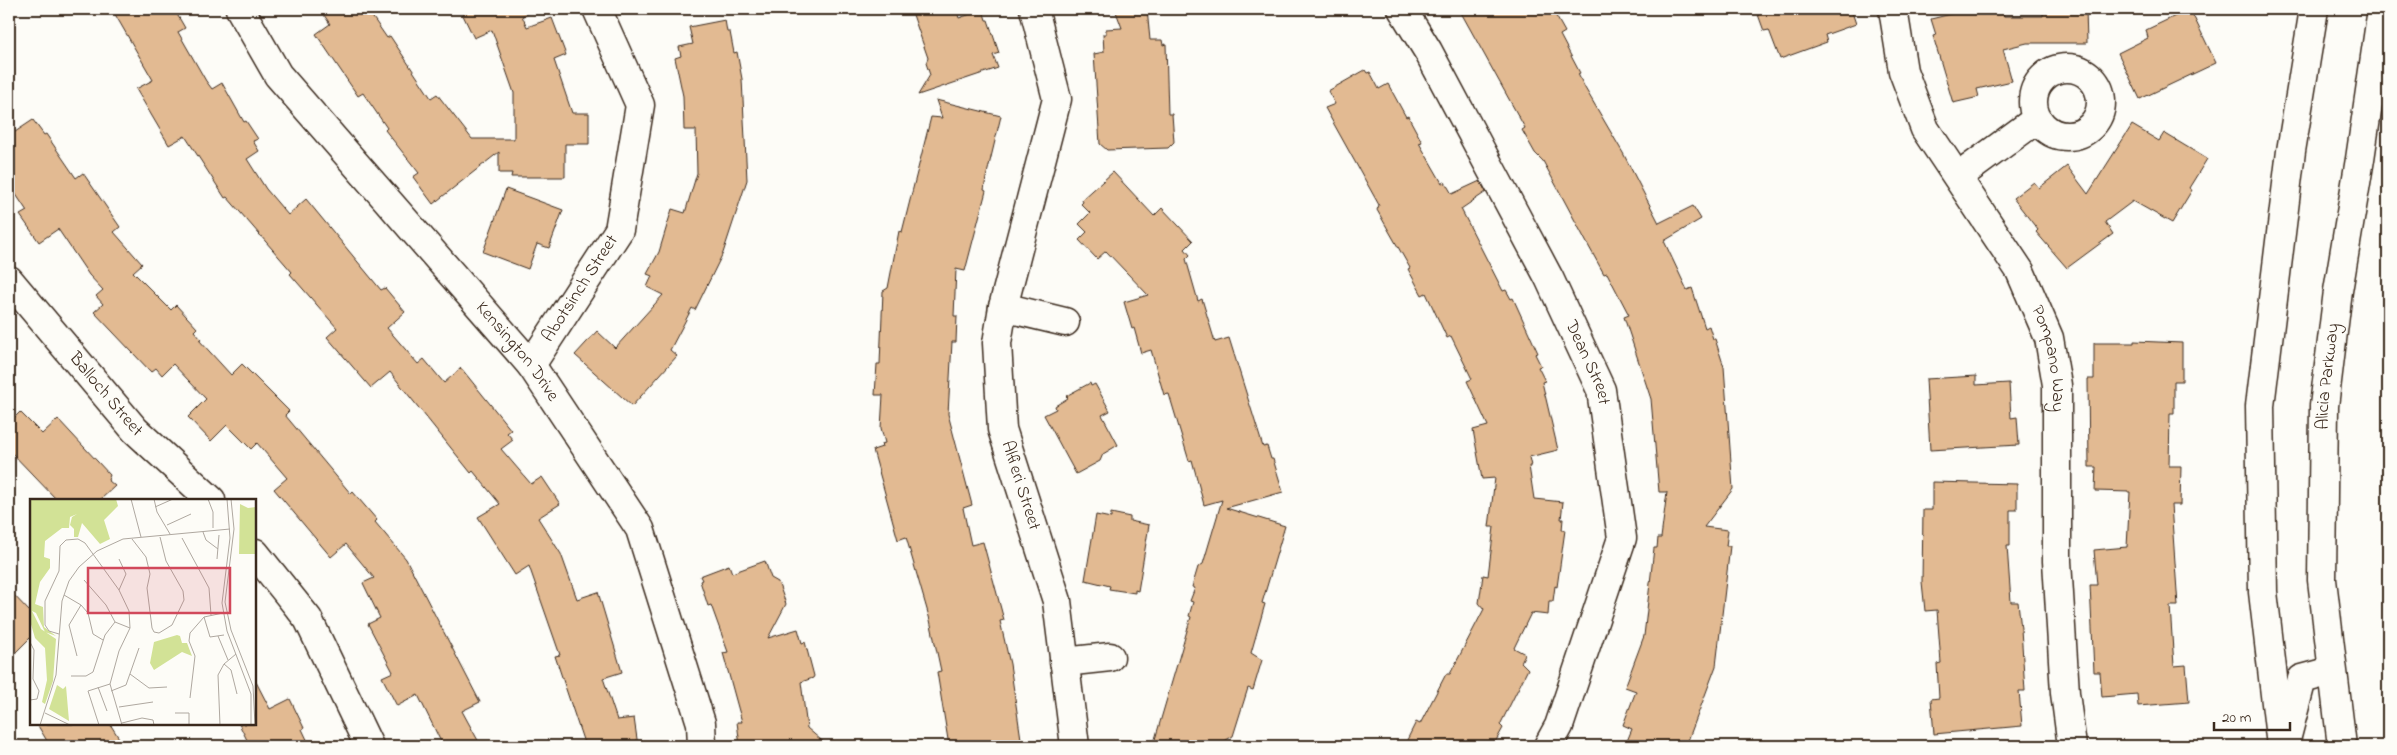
<svg xmlns="http://www.w3.org/2000/svg" width="2397" height="755" font-family="'Indie Flower',sans-serif">
<rect width="100%" height="100%" fill="#fdfcf7"/>
<filter id="ink" filterUnits="userSpaceOnUse"><feTurbulence type="fractalNoise" baseFrequency=".02" numOctaves="2"/><feDisplacementMap in="SourceGraphic" scale="10" xChannelSelector="R" yChannelSelector="G"/><feConvolveMatrix kernelMatrix="1 2 1 2 8 2 1 2 1" color-interpolation-filters="sRGB"/></filter>
<g filter="url(#ink)">
<g fill="#e2ba92" stroke="#3b2a1e">
<polygon points="112,9 174,9 185,28 178,32 206,81 212,89 222,83 244,122 246,121 258,139 253,141 259,151 247,159 266,189 288,215 306,199 381,290 385,288 405,312 387,328 418,364 424,359 444,383 461,368 511,430 507,433 513,440 501,449 531,484 542,477 560,504 538,518 561,554 577,599 598,592 622,672 603,678 617,720 634,718 638,746 585,746 555,656 560,655 529,566 515,575 478,517 500,504 473,471 471,473 390,372 371,388 327,337 337,328 290,274 292,272 227,197 225,198 185,136 169,145 136,89 153,80"/>
<polygon points="320,9 367,9 387,38 390,36 431,98 437,94 472,139 514,139 514,93 492,30 474,38 460,9 537,9 522,16 527,27 552,18 566,55 554,60 572,113 589,113 589,144 565,144 565,177 511,177 512,173 499,173 499,152 433,204 413,177 419,173 385,130 387,128 363,93 358,96 316,34 330,24"/>
<polygon points="911,9 956,9 959,18 983,10 986,20 988,20 999,53 993,55 998,68 918,95 930,75 926,63 928,58"/>
<polygon points="1115,9 1147,9 1150,40 1162,40 1163,45 1166,44 1168,114 1172,114 1174,142 1168,148 1107,150 1100,144 1094,54 1104,52 1103,34 1106,34 1106,29 1122,28"/>
<polygon points="1459,9 1552,9 1565,32 1560,35 1580,73 1578,74 1585,88 1623,153 1659,223 1693,206 1701,219 1664,241 1687,290 1692,288 1705,328 1709,326 1713,339 1715,339 1724,367 1733,489 1704,527 1728,530 1726,546 1730,546 1716,666 1686,746 1625,746 1632,729 1623,725 1636,691 1625,687 1644,636 1654,548 1657,548 1658,538 1661,538 1667,492 1659,492 1651,399 1624,317 1629,315 1607,273 1604,274 1588,245 1543,161 1535,153 1522,130 1525,128"/>
<polygon points="1756,9 1851,9 1856,24 1825,35 1827,42 1780,59 1769,30 1764,31"/>
<polygon points="1971,9 2002,9 2004,16 2043,16 2043,9 2086,9 2087,43 2027,43 2003,49 2012,81 1977,89 1979,97 1953,103 1933,36 1936,35 1931,19"/>
<polygon points="2190,9 2216,63 2140,99 2118,53 2148,38 2146,30"/>
<polygon points="725,20 727,32 730,32 734,53 737,52 742,79 747,180 723,253 695,310 692,308 670,350 677,356 632,406 575,355 597,331 615,348 663,295 647,287 652,276 647,274 659,252 672,209 685,213 697,173 696,130 684,130 683,96 675,58 681,56 679,47 693,44 689,27"/>
<polygon points="1365,70 1367,73 1370,72 1379,89 1388,84 1406,117 1408,116 1422,142 1419,143 1442,183 1445,182 1452,194 1480,181 1486,192 1461,209 1503,291 1506,290 1511,299 1513,298 1538,353 1535,354 1541,366 1538,367 1545,381 1542,382 1558,450 1529,457 1531,466 1529,466 1534,499 1563,502 1561,519 1563,519 1562,530 1565,530 1557,587 1555,586 1553,601 1549,601 1548,615 1531,613 1514,648 1525,654 1521,662 1528,669 1500,725 1503,728 1493,746 1404,746 1416,722 1420,724 1446,674 1450,674 1484,609 1479,603 1483,575 1488,576 1494,527 1489,527 1495,478 1482,479 1473,430 1488,426 1467,381 1472,379 1451,336 1447,338 1426,293 1422,295 1408,269 1410,268 1377,210 1379,205 1325,108 1335,104 1328,91"/>
<polygon points="936,100 1001,116 986,178 984,190 986,191 965,271 956,269 954,316 957,316 956,342 952,342 948,414 972,505 963,508 971,545 983,542 1004,620 1000,621 1010,664 1021,739 1011,742 1012,746 949,746 937,672 941,671 930,620 906,537 898,540 873,450 882,447 881,444 885,443 881,428 883,395 875,395 877,364 880,364 883,291 888,288 899,231 902,232 931,117 942,118"/>
<polygon points="33,120 44,135 46,134 76,178 83,173 120,227 114,232 142,264 133,272 171,310 176,305 197,328 194,331 201,339 199,340 231,375 242,364 289,411 285,415 351,494 353,492 377,520 375,522 406,559 480,702 462,711 481,746 443,746 418,695 397,706 382,677 393,672 368,624 380,618 363,583 374,578 346,544 331,557 274,489 287,478 257,443 251,449 227,425 211,441 188,417 206,399 173,364 162,375 156,368 151,372 94,312 103,304 96,296 103,290 89,275 58,229 39,242 20,215 27,211 9,184 9,136"/>
<polygon points="2132,125 2159,141 2164,133 2207,159 2189,188 2192,190 2172,223 2133,201 2105,222 2113,234 2067,268 2036,232 2038,230 2013,198 2034,182 2039,188 2067,166 2088,194"/>
<polygon points="1113,172 1154,216 1162,208 1193,241 1185,249 1190,255 1186,259 1198,301 1202,299 1215,342 1229,338 1263,447 1267,446 1271,459 1273,459 1283,492 1226,508 1285,526 1262,603 1265,604 1251,653 1262,660 1253,690 1248,688 1233,736 1216,746 1153,746 1191,617 1189,616 1193,602 1190,601 1195,588 1192,587 1198,567 1203,564 1222,500 1204,505 1192,460 1189,461 1169,394 1164,395 1151,350 1141,353 1134,328 1132,329 1124,302 1148,295 1106,251 1097,259 1079,240 1087,232 1079,224 1090,213 1081,204 1083,202 1082,200"/>
<polygon points="506,189 563,210 549,248 537,244 528,269 483,252"/>
<polygon points="2134,341 2182,343 2182,381 2174,381 2174,413 2170,413 2169,466 2181,466 2180,505 2171,505 2178,606 2170,606 2174,666 2186,665 2189,702 2138,706 2137,694 2102,697 2100,672 2094,672 2090,585 2097,585 2094,550 2127,547 2130,492 2095,491 2096,467 2089,467 2088,379 2094,379 2094,343 2134,343"/>
<polygon points="1976,376 1976,385 2009,383 2011,418 2017,417 2019,445 1930,450 1926,379"/>
<polygon points="1090,383 1091,386 1095,384 1110,411 1102,415 1118,445 1103,454 1100,461 1076,474 1044,415 1056,409 1055,406 1068,398 1066,396"/>
<polygon points="20,412 42,434 58,419 110,475 108,480 115,486 100,500 57,500 9,450 9,423"/>
<polygon points="1932,482 2017,484 2017,510 2010,510 2010,546 2007,546 2011,602 2018,602 2021,629 2025,691 2019,691 2022,726 1934,734 1931,699 1939,698 1937,664 1941,663 1937,610 1925,611 1922,582 1923,510 1932,510"/>
<polygon points="1111,513 1130,517 1130,521 1149,525 1138,591 1135,590 1135,593 1109,589 1110,586 1085,580 1096,515 1111,518"/>
<polygon points="765,561 771,578 778,582 786,604 768,638 798,629 802,643 805,642 814,676 813,678 801,682 807,728 828,746 740,746 737,722 742,722 723,653 728,652 711,605 708,606 700,581 702,580 700,576 729,565 732,573"/>
<polygon points="9,590 31,613 31,637 9,659"/>
<polygon points="255,680 270,709 290,699 304,728 302,729 310,746 250,746 239,724 255,724"/>
<polygon points="37,724 110,724 124,746 50,746"/>
</g>
<g fill="none" stroke-linecap="round" stroke-linejoin="round">
<defs>
<g id="minor">
<path id="s1" d="M240,9L278,75L531,365L640,529L701,723L702,746"/>
<path id="s2" d="M1034,9L1057,99L1003,307L997,343L1002,429L1057,601L1075,746"/>
<path id="s3" d="M1402,9L1428,51L1549,278L1601,390L1622,538L1559,726L1548,746"/>
<path id="s4" d="M1893,9L1903,71L1925,129L2020,271L2049,338L2057,385V561L2065,693L2072,746"/>
<circle cx="2067" cy="102" r="34"/>
<polyline points="1958,177 2037,119"/>
<path id="s5" d="M9,280L135,430L211,500"/>
<polyline points="1003,307 1065,322"/>
<path id="s6" d="M531,365L619,230L640,105L597,9"/>
<polyline points="255,553 308,619 369,746"/>
<polyline points="1064,662 1110,657"/>
</g>
<g id="primary">
<polyline points="2286,740 2302,679 2332,671"/>
<polyline points="2281,746 2263,592 2260,406 2291,151 2314,9"/>
<path id="s7" d="M2342,746L2322,580L2324,406L2338,291L2360,159L2382,9"/>
</g>
</defs>
<use href="#minor" stroke="#3b2a1e" stroke-width="31"/>
<use href="#primary" stroke="#3b2a1e" stroke-width="31"/>
<use href="#minor" stroke="#fdfcf7" stroke-width="28"/>
<use href="#primary" stroke="#fdfcf7" stroke-width="28"/>
</g>
</g>
<g text-anchor="middle" dominant-baseline="central" stroke-width="4" stroke-linejoin="round" paint-order="stroke">
<g font-size="18" fill="#3b2a1e" stroke="#fdfcf7">
<text stroke="none"><textPath href="#s6" startOffset="91">Abotsinch Street</textPath></text>
<text stroke="none"><textPath href="#s1" startOffset="442">Kensington Drive</textPath></text>
<text stroke="none"><textPath href="#s4" startOffset="389">Pompano Way</textPath></text>
<text stroke="none"><textPath href="#s3" startOffset="400">Dean Street</textPath></text>
<text stroke="none"><textPath href="#s7" startOffset="371">Alicia Parkway</textPath></text>
<text stroke="none"><textPath href="#s5" startOffset="150">Balloch Street</textPath></text>
<text stroke="none"><textPath href="#s2" startOffset="490">Alfieri Street</textPath></text>
</g>
</g>
<g transform="translate(30 499)">
<rect width="226" height="226" fill="#fdfcf7"/>
<path d="M0,0H86L88,7L74,21L80,40L70,45L52,24L48,38H44V30L40,26L42,18L47,15L40,18L39,29H32L15,42L14,58L20,60V69L10,83L5,105L13,108L14,128L26,137L15,133L6,114L2,112L11,130L26,140L23,182L15,205L12,203L17,181L15,149L5,139L0,122ZM210,5L218,9L226,8V55H209ZM147,136L150,137L152,144H157L162,157L152,153L124,171L120,164L124,143ZM27,186L33,190L36,187L39,222L19,210Z" fill="#d2e296"/>
<path fill="none" stroke="#afa8a0" stroke-width="1" d="M101,0L111,38M124,0L127,13L140,35M178,0L183,13V29M197,0L200,39L192,104L197,132L221,195V226M201,0L204,30L195,103L201,131L223,187L225,226M125,8L143,0M137,26L161,15M173,33L176,41L188,50M152,39L179,89L181,116M102,40L116,58L120,75L117,89L122,129L124,133L129,134L142,126L154,101L153,92L136,62L130,38M89,60L96,75L89,91M187,60L189,36M54,81L76,106L85,123L100,129M34,96L51,106L58,114L63,135L73,141M174,118L180,138L194,136M29,135L19,132L15,126V102L29,72L30,47L36,41L48,40L55,44L89,91L99,112L100,129L89,152L80,185L92,226M188,137L198,161M0,143L4,151L3,180L9,192L7,200L0,201M47,157L39,126L51,106M194,165L201,171L207,195M100,175L119,189L137,188M41,177H56L63,173L75,136L85,123M68,188L77,212M81,192L96,186L109,149M160,199L165,157L159,142L160,134L174,118L193,114M89,208L123,203M15,214L40,226M145,214H159V226M92,224L112,219L123,221L124,226M10,226L26,176L32,102L39,82L49,68L67,52L93,40L200,30M69,226L58,192L80,185M190,226L188,176L194,165L206,155"/>
<path fill="#d1495b" fill-opacity="0.15" stroke="#d1495b" stroke-width="2.5" d="M58,69H200V114H58Z"/>
<rect width="226" height="226" fill="none" stroke="#3b2a1e" stroke-width="2.5"/>
</g>
<rect width="2397" height="755" fill="none" stroke="#fdfcf7" stroke-width="30"/>
<rect x="15" y="15" width="2367" height="725" fill="none" stroke="#3b2a1e" stroke-width="2" filter="url(#ink)"/>
<path d="M2214 722v8h76v-8" fill="none" stroke="#3b2a1e" stroke-width="2.5"/>
<text x="2222" y="722" font-size="15" fill="#3b2a1e" stroke="#fdfcf7" stroke-width="4" paint-order="stroke">20 m</text>
</svg>
